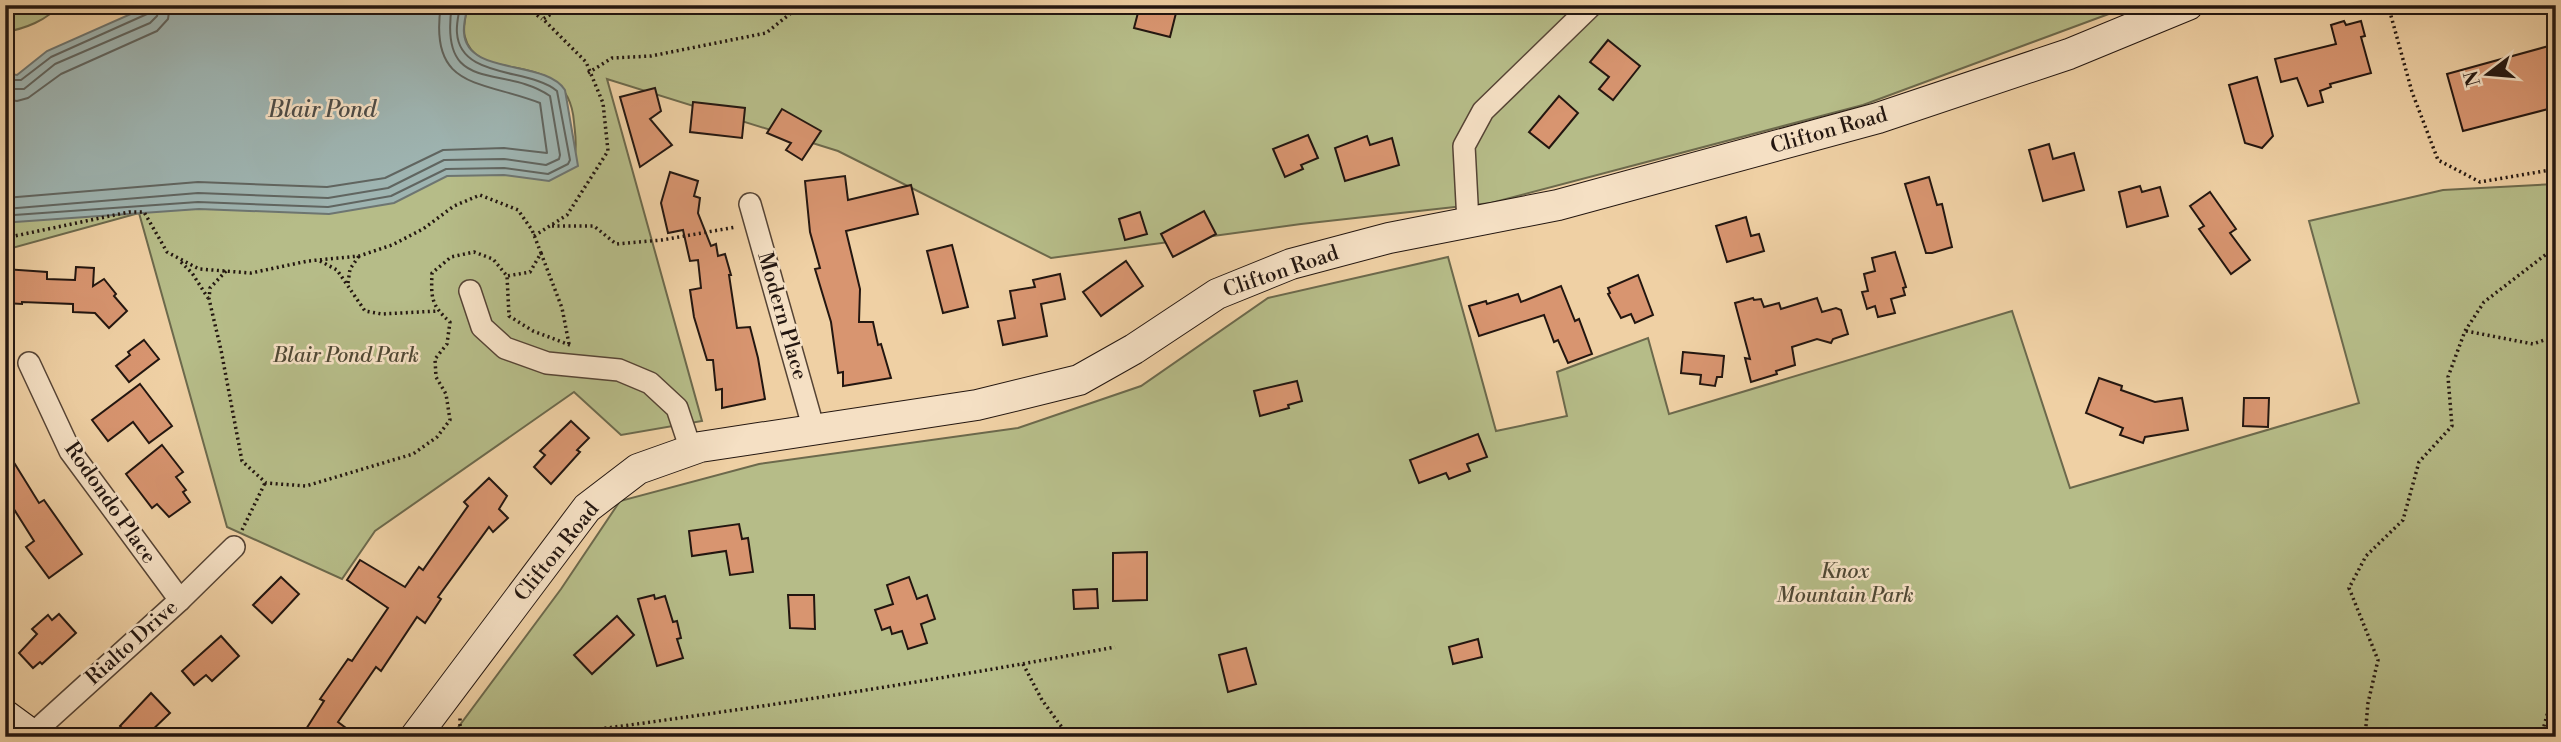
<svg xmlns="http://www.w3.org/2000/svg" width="2561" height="742" font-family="'Libre Bodoni',serif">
<rect width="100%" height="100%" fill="#efd0a4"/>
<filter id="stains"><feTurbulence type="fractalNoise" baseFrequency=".00286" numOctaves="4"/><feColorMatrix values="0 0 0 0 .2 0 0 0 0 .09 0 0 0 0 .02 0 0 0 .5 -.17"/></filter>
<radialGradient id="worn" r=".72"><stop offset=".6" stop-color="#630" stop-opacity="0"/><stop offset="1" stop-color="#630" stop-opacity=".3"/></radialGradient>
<g fill="#b6bc88" stroke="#6c694c" stroke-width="2">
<path d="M5,5L18,9L23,5H59C48,20 24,29 5,32Z"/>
<path d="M468,5H2133L1863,105L1491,203L1301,224L1051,258L838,151L607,79L702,421L621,435L574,392L375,531L342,579L227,527L139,213L5,250V189L386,183L575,154C577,143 575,133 574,122C568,44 477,87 465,37C462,27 466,15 468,5Z"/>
<polygon points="2556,184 2556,737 451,737 561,589 620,501 759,464 1018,428 1141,386 1268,298 1448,257 1496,431 1567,416 1557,372 1648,338 1669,414 2012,311 2070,488 2359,403 2309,221 2443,190"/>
</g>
<path fill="#9eb4b1" stroke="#6d7571" stroke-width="2" d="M151,5H468C466,14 463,24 464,33C467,76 545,59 565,90L578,166L549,181L504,175L447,176L394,203L329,214L199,209L15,222L5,225V73L17,75L47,51Z"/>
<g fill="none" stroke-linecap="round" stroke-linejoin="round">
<g stroke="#606560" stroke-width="2">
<polyline points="5,80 21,80 51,57 147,14 151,5"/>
<polyline points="5,89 24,89 55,64 150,23 157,16 160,5"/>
<polyline points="5,99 17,101 28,98 61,74 157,31 168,19 170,5"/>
<path d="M5,198L198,182L327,187L385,178L443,150L504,148L547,153L540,103C481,80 428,90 441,5"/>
<path d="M5,209L198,193L328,198L388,188L444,160L504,159L546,165L559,159L560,155L550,96C502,63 438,97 452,5"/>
<path d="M5,218L14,215L198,202L328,207L391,196L446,169L504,168L548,174L568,164L570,160L557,91C530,68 460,79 457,33C456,24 459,14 460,5"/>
</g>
</g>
<g fill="#d89570" stroke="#231610" stroke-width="2">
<polygon points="1140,5 1178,5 1170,37 1134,28"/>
<polygon points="2344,21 2346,25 2361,21 2365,36 2361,37 2371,73 2330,84 2331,87 2320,91 2323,102 2308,106 2297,78 2281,82 2275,59 2336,44 2331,25"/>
<polygon points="1608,40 1640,66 1613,100 1599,89 1609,77 1590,62"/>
<polygon points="2556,44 2556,107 2463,131 2447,74"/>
<polygon points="2257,77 2273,136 2262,148 2245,143 2229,85"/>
<polygon points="655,88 661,111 650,119 672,145 640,167 620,97"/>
<polygon points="1559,96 1578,113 1549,148 1529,132"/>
<polygon points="693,102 745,108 742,138 690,132"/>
<polygon points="782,109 821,131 802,160 786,150 791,143 767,133"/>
<polygon points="1308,135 1318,158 1301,165 1303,169 1285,177 1273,149"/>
<polygon points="1367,136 1370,145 1392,138 1399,165 1345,181 1335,148"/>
<polygon points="2049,144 2053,159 2074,153 2084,190 2043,201 2029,150"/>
<polygon points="670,172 698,181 694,196 700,198 698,213 711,246 716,244 718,256 725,254 731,275 729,275 737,328 750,327 758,358 765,399 722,408 722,389 716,390 713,360 707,360 694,317 690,290 701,288 698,260 690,261 683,230 668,233 661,203"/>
<polygon points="845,176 848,200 911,185 918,214 846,231 860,289 859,322 873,322 878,345 881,344 891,378 843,386 843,372 838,373 831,322 815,269 820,268 810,232 805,181"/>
<polygon points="1929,177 1937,205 1942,204 1952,247 1932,253 1926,253 1905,184"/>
<polygon points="2140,186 2142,192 2160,187 2168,216 2127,227 2119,192"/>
<polygon points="2210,192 2236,229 2230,233 2250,260 2231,274 2199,229 2204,226 2190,206"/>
<polygon points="1204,211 1216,234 1173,257 1161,234"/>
<polygon points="1140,212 1147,234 1125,240 1119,219"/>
<polygon points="1746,217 1751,236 1759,234 1764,251 1727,262 1716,226"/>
<polygon points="952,245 968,307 943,313 927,251"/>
<polygon points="1895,252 1906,287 1903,288 1905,295 1891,299 1895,313 1878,317 1875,306 1867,309 1862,292 1868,291 1864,274 1875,271 1872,258"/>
<polygon points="1126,261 1143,286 1101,316 1083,292"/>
<polygon points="76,267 94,268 93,286 104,279 116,294 114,296 127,311 109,328 95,313 73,312 73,304 22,302 22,304 5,303 5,269 47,272 47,279 75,280"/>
<polygon points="1060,274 1065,299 1041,304 1047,336 1003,345 998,321 1015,318 1010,291 1035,287 1033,280"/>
<polygon points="1638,275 1653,315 1635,323 1631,314 1621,318 1608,294 1610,293 1608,288"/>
<polygon points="1561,286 1575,321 1579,319 1592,354 1568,363 1558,340 1554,342 1544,315 1479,336 1469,306 1486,301 1487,304 1518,294 1521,302"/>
<polygon points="1753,298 1754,300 1761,299 1764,307 1779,303 1781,309 1817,298 1822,312 1836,308 1841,310 1848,334 1833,339 1831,343 1817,339 1792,347 1795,365 1776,371 1777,374 1751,382 1745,358 1750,359 1735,303"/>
<polygon points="144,340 159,359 129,382 116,366 130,355 128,352"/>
<polygon points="1683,352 1724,356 1722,377 1717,377 1715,386 1700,384 1701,375 1681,373"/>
<polygon points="2099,378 2122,386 2121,390 2155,402 2182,398 2188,430 2145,437 2143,443 2120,435 2123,428 2086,413"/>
<polygon points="1297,381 1302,401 1288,405 1289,408 1260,416 1254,391"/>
<polygon points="140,384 172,426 149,443 133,422 108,441 92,420"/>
<polygon points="2244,398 2269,398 2268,427 2243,426"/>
<polygon points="571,421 589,438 577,450 580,452 551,484 534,467 545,455 540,451"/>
<polygon points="1478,434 1487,457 1467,464 1470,471 1449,479 1446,473 1419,483 1410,460"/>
<polygon points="162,445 183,472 176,477 186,490 183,492 190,502 169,517 157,504 152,508 126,474"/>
<polygon points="5,448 39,503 44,500 82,554 49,578 26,547 34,541 5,495"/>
<polygon points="489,478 507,496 499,509 508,518 493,532 489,527 438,597 441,599 425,623 417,617 381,671 376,667 338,722 346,728 340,737 301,737 324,701 320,699 348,659 352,661 388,608 347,580 360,560 405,587 419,567 423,570 468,506 464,502"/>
<polygon points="739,524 742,539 748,538 753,572 730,575 726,551 692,556 689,531"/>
<polygon points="1147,552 1147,600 1113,601 1113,553"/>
<polygon points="281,577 299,594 272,623 253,605"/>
<polygon points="909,577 917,599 927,595 935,619 921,624 927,643 908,649 902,631 892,634 890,627 882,630 875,610 893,604 887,585"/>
<polygon points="1097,589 1098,608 1074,609 1073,590"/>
<polygon points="654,595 655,599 665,596 673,622 677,621 681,638 677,639 683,658 657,666 638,599"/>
<polygon points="788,595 814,595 815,629 790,628"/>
<polygon points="59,614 76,633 42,664 40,662 33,668 19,653 37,634 32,629 48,615 52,620"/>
<polygon points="617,616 634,635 592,674 574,655"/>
<polygon points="221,636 239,656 212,681 206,675 194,685 182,671"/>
<polygon points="1478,639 1482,657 1453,664 1449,647"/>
<polygon points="1246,648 1256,684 1228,692 1219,655"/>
<polygon points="151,693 170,713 145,737 130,737 120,726"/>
</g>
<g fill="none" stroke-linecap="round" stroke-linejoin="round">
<defs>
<g id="street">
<polyline points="750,204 814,430"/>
<polyline points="1468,222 1464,146 1483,111 1592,5"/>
<polyline points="470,291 482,327 505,348 547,363 619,370 650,383 677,408 691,450"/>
<polyline points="29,363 70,451 180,600"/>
<polyline points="29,737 180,600 234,547"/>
</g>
<g id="secondary">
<polyline points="5,715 35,737"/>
<polyline points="415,737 587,508 638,469 700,447 977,405 1079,380 1134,349 1217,294 1291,264 1389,238 1558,205 1878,118 2069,54 2188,5"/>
</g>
</defs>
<use href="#street" stroke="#564435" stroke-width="24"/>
<use href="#secondary" stroke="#231610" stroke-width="32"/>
<g stroke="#231610" stroke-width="3.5" stroke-dasharray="2 3.5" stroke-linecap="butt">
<polyline points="524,5 542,19"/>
<polyline points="2388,5 2412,92 2438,160 2480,182 2556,169"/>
<polyline points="588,73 612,58 651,56 766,33 801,5"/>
<polyline points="552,226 594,226 616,244 662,240 736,227"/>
<polyline points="534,236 567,215 608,151 603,103 586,62 543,19 566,5"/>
<polyline points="5,238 129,212 144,212 167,252 199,269 251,273 308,261 359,256 392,245 423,229 454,206 480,195 518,210 532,230 541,253 530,272 507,276"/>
<polyline points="541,253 562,308 569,344"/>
<polyline points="320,261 337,270 365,311 382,314 438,311"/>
<polyline points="181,262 192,273 208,298"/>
<path d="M226,271L210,288L209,299L221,350L242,461L266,483L306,486L413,454L437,437L450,420L446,394L436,377L435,359L447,344L450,322C431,305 431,298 432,273L451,257L474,252L493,259L507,276L509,316L533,331L570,345"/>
<polyline points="348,283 350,269 359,256"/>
<polyline points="2466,331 2533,344 2556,336"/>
<polyline points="242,530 265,483"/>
<polyline points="1023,664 1042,700 1069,737"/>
<polyline points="460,730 496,737"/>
<polyline points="460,737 460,718"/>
<path d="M539,737C732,712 923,683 1115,647"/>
<polyline points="2365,737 2368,703 2378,660 2349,588 2366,556 2403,520 2419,462 2452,426 2448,377 2465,331 2484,302 2553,249 2556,244"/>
<polyline points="2541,737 2556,682"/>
</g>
<use href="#street" stroke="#f5e0c4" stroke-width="21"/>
<use href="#secondary" stroke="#f5e0c4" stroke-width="30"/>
</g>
<g text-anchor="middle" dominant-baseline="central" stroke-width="5" stroke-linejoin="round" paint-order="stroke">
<g font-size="21" fill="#231610" stroke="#f5e0c4">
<text transform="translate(1829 131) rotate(-16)">Clifton Road</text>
<text transform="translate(1281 272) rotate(-19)">Clifton Road</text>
<text transform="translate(782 316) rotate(74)">Modern Place</text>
<text transform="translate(110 503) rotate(55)">Rodondo Place</text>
<text transform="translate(557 552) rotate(-51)">Clifton Road</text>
<text transform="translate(132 643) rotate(-42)">Rialto Drive</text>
</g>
<g font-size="21" font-style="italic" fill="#4f4834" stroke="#f5e0c4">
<text x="346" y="356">Blair Pond Park</text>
<text x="1845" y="572">Knox<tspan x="1845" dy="24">Mountain Park</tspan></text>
</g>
<g font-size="23" font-style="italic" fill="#4e4d48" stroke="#f5e0c4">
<text x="322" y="110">Blair Pond</text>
</g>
</g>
<rect width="2561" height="742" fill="none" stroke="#efd0a4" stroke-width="28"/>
<rect x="7" y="7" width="2547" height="728" fill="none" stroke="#231610" stroke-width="3.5"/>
<rect x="14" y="14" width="2533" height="714" fill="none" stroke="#231610" stroke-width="2"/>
<g transform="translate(2488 74) rotate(254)" stroke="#f5e0c4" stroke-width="5" paint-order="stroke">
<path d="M0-5L12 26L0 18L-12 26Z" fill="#231610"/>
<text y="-10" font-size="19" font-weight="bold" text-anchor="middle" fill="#231610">N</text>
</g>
<rect width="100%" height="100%" filter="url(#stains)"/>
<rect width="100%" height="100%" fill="url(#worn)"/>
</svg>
